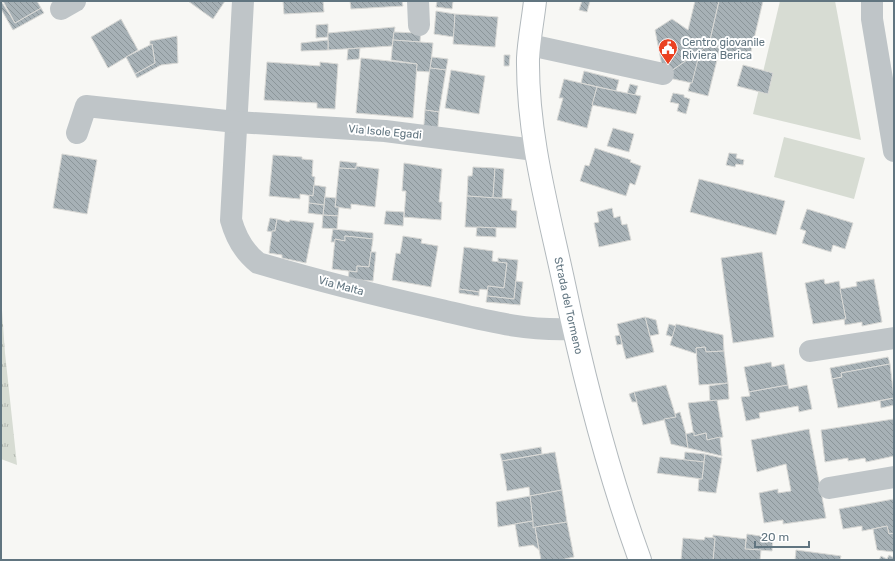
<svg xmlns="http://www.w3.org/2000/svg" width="895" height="561" font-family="Rubik,sans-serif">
<defs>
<pattern id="grass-tufts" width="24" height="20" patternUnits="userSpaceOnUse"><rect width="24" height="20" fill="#d7dcd3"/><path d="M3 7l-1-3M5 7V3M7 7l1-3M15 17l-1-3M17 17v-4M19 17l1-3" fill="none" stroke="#b2b7b0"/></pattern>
<pattern id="building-back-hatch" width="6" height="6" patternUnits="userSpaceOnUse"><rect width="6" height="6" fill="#a7b1b6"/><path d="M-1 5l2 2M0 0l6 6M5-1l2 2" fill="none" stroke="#8b9599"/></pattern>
</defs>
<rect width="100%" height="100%" fill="#f7f7f4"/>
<polygon fill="url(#grass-tufts)" points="1,296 5,353 17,465 1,459"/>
<g fill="#d7dcd3">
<polygon points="780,1 835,1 861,140 753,114"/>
<polygon points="784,137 865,158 854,199 774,177"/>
</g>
<g fill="url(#building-back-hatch)" stroke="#d9d9d6">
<polygon points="1,1 15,23 41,8 44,13 13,30 1,9"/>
<polygon points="3,1 37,1 41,8 15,23"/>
<polygon points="188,1 225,1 213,19"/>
<polygon points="283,1 323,1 324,12 284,14"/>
<polygon points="350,1 402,1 403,6 351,9"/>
<polygon points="437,1 453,1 452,9 436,7"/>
<polygon points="582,1 590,1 587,12 579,10"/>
<polygon points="695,1 719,1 709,45 664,76 655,30 672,19 688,30"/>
<polygon points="719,1 763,1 749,60 718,53 720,48 709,45"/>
<polygon points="436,11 455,14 454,37 434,34"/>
<polygon points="455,14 498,17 495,47 453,44"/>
<polygon points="121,19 138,50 108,68 91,37"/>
<polygon points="328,24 328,37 316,38 316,25"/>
<polygon points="395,27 392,46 328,50 328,33"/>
<polygon points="421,28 420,42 393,40 394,32 417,33"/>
<polygon points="177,36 178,63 161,65 137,78 135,74 155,63 152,44 150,45 150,41"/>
<polygon points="328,40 328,50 301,51 301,43"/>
<polygon points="393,40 433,43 430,72 416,71 417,64 391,60"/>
<polygon points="152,44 155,63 135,74 126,57"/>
<polygon points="709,45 720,48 708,96 688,91 700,51"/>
<polygon points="360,48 359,59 347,60 348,49"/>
<polygon points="700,51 692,83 664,77 664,76"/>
<polygon points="504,55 510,55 509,66 504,66"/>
<polygon points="432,57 448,59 446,70 430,68"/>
<polygon points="361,58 417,64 413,118 356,113"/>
<polygon points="267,62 320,66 320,62 338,64 335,109 317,108 317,103 264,100"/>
<polygon points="743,65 773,73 768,94 737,86"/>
<polygon points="430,68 446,70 439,112 425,110"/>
<polygon points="451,70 485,76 479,114 445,108"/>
<polygon points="584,71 619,80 616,91 581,83"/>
<polygon points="564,79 597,87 587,128 557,120 563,98 559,98"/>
<polygon points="630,84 638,86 635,95 627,94"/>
<polygon points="597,87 641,96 636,114 592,105"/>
<polygon points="673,93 684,95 684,97 690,99 686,114 677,111 679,104 670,102"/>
<polygon points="425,110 439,112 437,139 423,138"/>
<polygon points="613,128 634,134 629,152 607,146"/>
<polygon points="595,148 631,160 630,162 641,166 635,185 630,183 626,196 580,181 585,165 589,166"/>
<polygon points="729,153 737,154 736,158 744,160 743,165 736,164 735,167 726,165"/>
<polygon points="62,154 97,160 87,214 53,208"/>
<polygon points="273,155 302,157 302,159 313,160 312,176 315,177 313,196 300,194 300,199 269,196"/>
<polygon points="340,161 357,163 356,169 339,168"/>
<polygon points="404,163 442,169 439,202 442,202 441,220 404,217 406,191 402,191"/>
<polygon points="356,166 379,169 375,207 351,204 351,209 335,207 339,168 356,169"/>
<polygon points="473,167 495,168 493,198 467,196 468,176 472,176"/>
<polygon points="495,168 504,169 502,198 493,198"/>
<polygon points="699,179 785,201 776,235 690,212"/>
<polygon points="314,185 326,187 324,205 309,203 309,195 313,196"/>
<polygon points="467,196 512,199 511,210 517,211 516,228 465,227"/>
<polygon points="325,197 336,198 335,207 339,207 338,216 323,215"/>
<polygon points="309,203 324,205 323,215 308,213"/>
<polygon points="612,208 614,218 620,216 622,225 627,224 631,240 599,247 594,223 599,222 597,212"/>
<polygon points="807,209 853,223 845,249 833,245 831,252 802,243 806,231 800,229"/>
<polygon points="386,211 404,212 403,226 384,224"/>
<polygon points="323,215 338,216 337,229 322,228"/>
<polygon points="270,218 277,219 275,231 272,231 272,232 267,231"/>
<polygon points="277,219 289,222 290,220 314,223 306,263 282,258 282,255 269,253 272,231 275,231"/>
<polygon points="477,227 496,228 496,237 476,236"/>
<polygon points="333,229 373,233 373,239 345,236 345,241 335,239 335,242 331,242"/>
<polygon points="345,236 373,239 369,267 357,266 357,272 332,269 335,239 345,241"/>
<polygon points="403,236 422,239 421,243 438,246 431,287 392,280 396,253 400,254"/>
<polygon points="464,247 493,251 492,261 507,263 504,288 488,286 488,290 480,289 479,292 459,289"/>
<polygon points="371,252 376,252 373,281 348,279 349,271 357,272 357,266 369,267"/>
<polygon points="762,252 774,337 733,343 721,258"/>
<polygon points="498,258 518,260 514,299 487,296 488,286 504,288 507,263 498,262"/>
<polygon points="824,279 825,284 839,281 846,319 813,324 805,283"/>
<polygon points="874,279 882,322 862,326 862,322 845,325 844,319 846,319 840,289 857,286 856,282"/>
<polygon points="516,281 523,282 520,305 486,302 487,296 514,299"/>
<polygon points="459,289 479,292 479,296 459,293"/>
<polygon points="645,317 656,320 659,334 650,336"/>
<polygon points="645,317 654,352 626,359 617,324"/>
<polygon points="669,324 676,326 673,337 666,335"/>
<polygon points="676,324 723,335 724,351 706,352 705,347 696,348 697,354 670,345"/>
<polygon points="620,335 622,344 617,345 615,336"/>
<polygon points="705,347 706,352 724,351 728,383 699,385 696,348"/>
<polygon points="888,357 890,364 841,373 842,377 832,379 830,368"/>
<polygon points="771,362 772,367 784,364 788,385 749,392 744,367"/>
<polygon points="890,364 894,398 838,408 832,379 842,377 841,373"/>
<polygon points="728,383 729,399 710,401 709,386"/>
<polygon points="666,385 676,417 643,425 634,392"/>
<polygon points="788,385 789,389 807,385 812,409 799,412 798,406 759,413 760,418 746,421 741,397 750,396 749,392"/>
<polygon points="634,392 637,402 632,402 629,394"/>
<polygon points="894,398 894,405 881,408 880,401"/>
<polygon points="717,400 723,437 707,440 706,433 694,436 688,403"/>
<polygon points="680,412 686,434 688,448 671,444 664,419 676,417 675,414"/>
<polygon points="894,419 894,456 866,462 865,458 848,461 848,458 825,462 821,430"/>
<polygon points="809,429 826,518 783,524 783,520 764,523 759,493 778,489 778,493 791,491 786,464 757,472 751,440"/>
<polygon points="694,432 694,436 706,433 707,440 720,437 722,456 688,448 686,434"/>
<polygon points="541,447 542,454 502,461 500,454"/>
<polygon points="555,452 562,490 530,496 529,487 507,491 502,461"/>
<polygon points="685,452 705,454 704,462 684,460"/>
<polygon points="705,454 722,458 716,493 698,491 699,479 702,479"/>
<polygon points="660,457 704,462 702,479 657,473"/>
<polygon points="562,490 567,522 533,528 530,496"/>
<polygon points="530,496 533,521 498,527 496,502"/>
<polygon points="894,499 894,533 889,534 887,526 862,531 862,526 843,529 839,509"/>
<polygon points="533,521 533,528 535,527 539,550 533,545 519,547 515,524"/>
<polygon points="567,522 574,557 560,560 541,560 535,527"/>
<polygon points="887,526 889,534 894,533 894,552 877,550 873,529"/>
<polygon points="747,534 773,538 772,551 745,549"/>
<polygon points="713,535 746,539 745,549 761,550 760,560 713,560 715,538 713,538"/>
<polygon points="705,537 715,538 713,560 681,560 683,538 704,540"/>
<polygon points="796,550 841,556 840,560 795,560"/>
<polygon points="889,555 894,558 894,560 879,560 881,556 887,559"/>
</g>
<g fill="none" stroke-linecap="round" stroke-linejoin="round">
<defs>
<g id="secondary">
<path id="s1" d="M535,1C533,20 529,39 528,58C527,135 548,209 564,284C583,375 608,472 640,560"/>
</g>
</defs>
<use href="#secondary" stroke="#b2b9bd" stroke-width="24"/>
<g stroke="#bfc5c8" stroke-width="22">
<path d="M243,1L231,220C236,238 244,252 258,263C319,281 379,296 441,310C488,321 525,331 573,329"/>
<polyline points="418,1 419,25"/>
<polyline points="872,1 872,19 894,151"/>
<polyline points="61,9 75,1"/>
<polyline points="530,45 663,74"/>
<polyline points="77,133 86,106 236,122 385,131 535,150"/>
<polyline points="810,351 894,338"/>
<polyline points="829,488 894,477"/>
</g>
<use href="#secondary" stroke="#fff" stroke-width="22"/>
</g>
<defs>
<symbol id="civic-pin" viewBox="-11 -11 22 30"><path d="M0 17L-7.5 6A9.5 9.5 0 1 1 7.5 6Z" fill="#ea4121" stroke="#fff"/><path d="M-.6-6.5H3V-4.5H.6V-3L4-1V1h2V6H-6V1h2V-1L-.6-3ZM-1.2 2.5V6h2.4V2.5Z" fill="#fff"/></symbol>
</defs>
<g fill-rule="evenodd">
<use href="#civic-pin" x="657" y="37" width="22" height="30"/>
</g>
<g text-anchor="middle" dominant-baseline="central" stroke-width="4" stroke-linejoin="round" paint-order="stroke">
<g font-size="11" fill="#617580" stroke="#fff" text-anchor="start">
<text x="682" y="42">Centro giovanile<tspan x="682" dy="13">Riviera Berica</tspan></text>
</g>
<g font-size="11" fill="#617580" stroke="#fff">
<text transform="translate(385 132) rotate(5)">Via Isole Egadi</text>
<text transform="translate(341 286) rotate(15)">Via Malta</text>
<text stroke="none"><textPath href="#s1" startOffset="309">Strada del Tormeno</textPath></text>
</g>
</g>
<rect width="895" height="561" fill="none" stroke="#617580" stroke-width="4"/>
<path d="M755 541v6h54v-6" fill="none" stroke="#617580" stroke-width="2"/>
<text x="761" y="541" font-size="12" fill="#617580" stroke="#ffffff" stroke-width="3" paint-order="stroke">20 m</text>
</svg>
